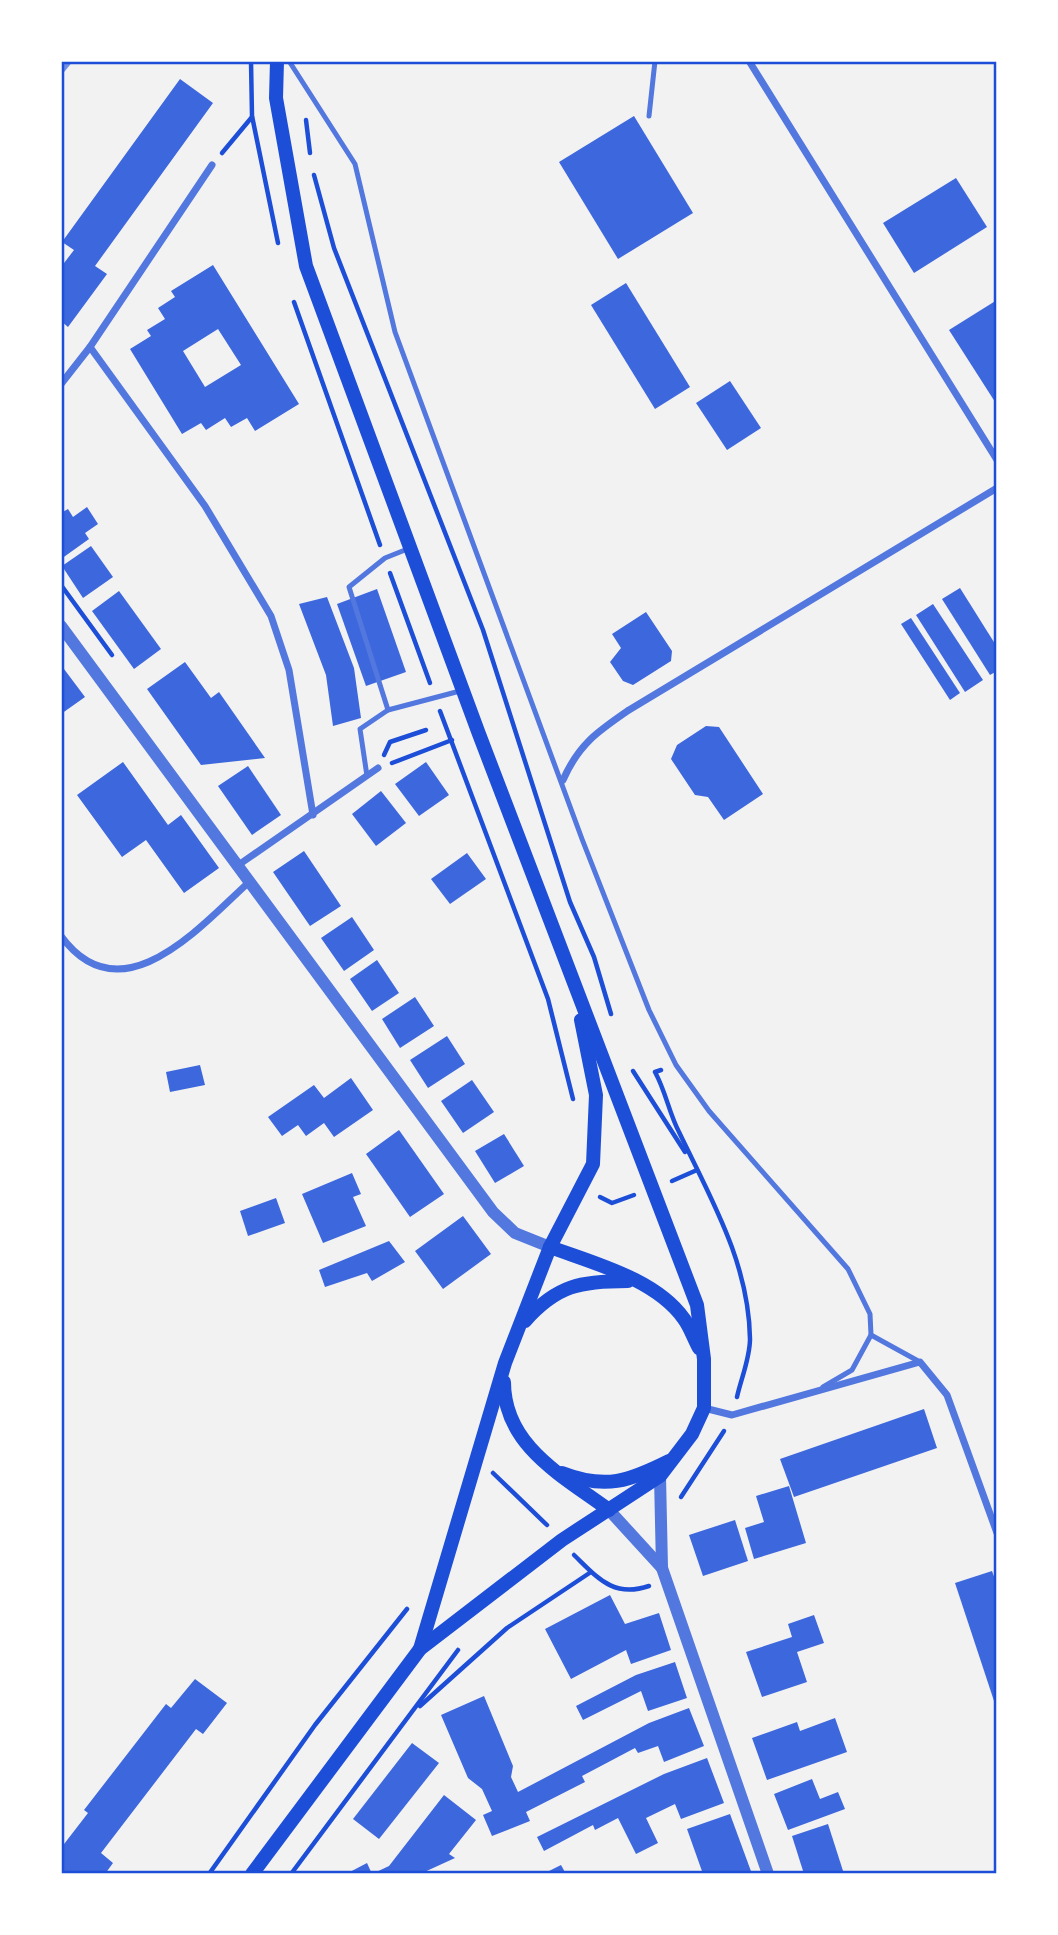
<svg xmlns="http://www.w3.org/2000/svg" width="1058" height="1935" font-family="'Fira Sans Condensed',sans-serif">
<rect width="100%" height="100%" fill="#f2f2f2"/>
<g fill="#3d67dc" fill-rule="evenodd">
<polygon points="180,79 213,103 95,266 107,274 68,327 61,321 61,267 74,250 62,242"/>
<polygon points="634,116 693,213 618,259 559,162"/>
<polygon points="956,178 987,227 914,273 883,223"/>
<path d="M213,265L299,404L255,431L247,418L231,427L225,418L206,430L201,423L182,434L130,349L151,336L147,330L165,319L158,308L175,297L171,291ZM218,329L241,365L205,387L183,351Z"/>
<polygon points="626,283 690,387 655,409 591,305"/>
<polygon points="997,300 997,405 949,330"/>
<polygon points="730,381 761,428 727,450 696,403"/>
<polygon points="87,507 98,524 85,533 89,539 61,559 61,513 68,509 73,517"/>
<polygon points="91,546 113,577 83,598 62,566"/>
<polygon points="960,588 997,647 997,671 990,675 942,599"/>
<polygon points="377,589 406,672 366,686 337,604"/>
<polygon points="119,591 161,649 134,669 92,611"/>
<polygon points="327,597 354,668 361,718 333,726 326,675 299,604"/>
<polygon points="933,604 983,680 965,692 916,615"/>
<polygon points="646,612 672,651 671,661 633,685 623,681 610,662 621,648 612,634"/>
<polygon points="911,618 960,693 950,700 901,624"/>
<polygon points="185,662 211,698 219,692 265,758 201,765 147,689"/>
<polygon points="61,665 85,697 61,714"/>
<polygon points="706,726 719,727 763,794 724,820 708,797 695,795 671,759 677,745"/>
<polygon points="123,762 168,825 181,815 219,868 184,893 146,840 122,857 77,795"/>
<polygon points="426,762 449,795 419,816 395,784"/>
<polygon points="248,766 281,815 252,835 218,786"/>
<polygon points="381,791 406,823 376,846 352,814"/>
<polygon points="304,851 341,906 310,926 273,872"/>
<polygon points="467,853 486,879 450,904 431,879"/>
<polygon points="352,917 374,950 344,971 321,938"/>
<polygon points="377,960 399,993 372,1011 350,979"/>
<polygon points="415,997 434,1026 400,1048 382,1019"/>
<polygon points="447,1036 465,1064 428,1088 410,1060"/>
<polygon points="200,1065 205,1085 170,1092 166,1072"/>
<polygon points="351,1078 373,1110 334,1137 324,1123 306,1136 298,1125 282,1136 268,1117 314,1085 324,1098"/>
<polygon points="472,1080 494,1112 463,1133 441,1101"/>
<polygon points="399,1130 444,1194 410,1217 366,1154"/>
<polygon points="504,1134 524,1166 495,1183 475,1151"/>
<polygon points="352,1173 361,1194 353,1197 366,1226 323,1243 302,1194"/>
<polygon points="276,1198 285,1223 248,1236 240,1211"/>
<polygon points="463,1216 491,1254 443,1289 415,1251"/>
<polygon points="389,1241 405,1262 372,1281 367,1273 325,1287 319,1270"/>
<polygon points="924,1409 937,1448 794,1497 780,1459"/>
<polygon points="789,1486 806,1543 754,1559 745,1528 764,1522 756,1496"/>
<polygon points="735,1520 748,1561 703,1576 689,1535"/>
<polygon points="992,1571 997,1585 996,1707 955,1583"/>
<polygon points="610,1595 625,1624 659,1613 671,1650 631,1664 626,1650 571,1679 545,1629"/>
<polygon points="814,1615 824,1643 797,1652 807,1682 762,1697 746,1652 792,1637 788,1624"/>
<polygon points="675,1662 687,1698 648,1711 641,1691 583,1720 576,1706 636,1675"/>
<polygon points="195,1679 227,1703 203,1734 196,1729 101,1853 113,1863 105,1874 61,1874 61,1848 88,1813 84,1810 166,1704 171,1708"/>
<polygon points="484,1696 513,1766 511,1777 518,1792 649,1723 689,1708 704,1746 664,1762 658,1746 638,1753 635,1748 582,1776 585,1782 526,1812 530,1821 492,1836 483,1815 492,1811 482,1789 468,1778 441,1715"/>
<polygon points="835,1718 847,1752 767,1780 752,1738 797,1722 800,1731"/>
<polygon points="412,1743 439,1763 379,1839 353,1819"/>
<polygon points="707,1758 724,1803 681,1819 675,1804 646,1818 658,1843 636,1854 618,1818 595,1830 593,1825 544,1851 537,1837 664,1774"/>
<polygon points="812,1779 820,1799 838,1792 845,1809 788,1830 774,1794"/>
<polygon points="444,1795 476,1820 449,1854 455,1858 420,1874 372,1874 389,1866"/>
<polygon points="730,1814 752,1874 703,1874 687,1829"/>
<polygon points="828,1824 844,1874 804,1874 792,1836"/>
<polygon points="367,1863 372,1874 346,1874"/>
<polygon points="561,1865 566,1874 543,1874"/>
</g>
<g fill="none" stroke-linecap="round" stroke-linejoin="round">
<g stroke="#1d4ed8" stroke-width="4.5">
<polyline points="251,61 252,116 278,243"/>
<polyline points="306,120 310,153"/>
<polyline points="222,153 252,117"/>
<polyline points="314,175 334,248 483,630 570,902 594,957 611,1014"/>
<polyline points="294,302 380,545"/>
<polyline points="390,573 430,683"/>
<polyline points="61,585 112,655"/>
<polyline points="440,711 548,999 573,1099"/>
<polyline points="384,755 390,742 426,730"/>
<polyline points="392,763 452,740"/>
<path d="M661,1070L655,1072C666,1092 669,1113 679,1132C711,1199 749,1263 750,1339C750,1358 741,1379 737,1397"/>
<polyline points="633,1071 685,1152"/>
<polyline points="672,1181 697,1170"/>
<polyline points="600,1197 612,1203 634,1195"/>
<polyline points="493,1473 547,1525"/>
<polyline points="681,1497 724,1431"/>
<path d="M574,1555C598,1578 613,1598 649,1586"/>
<polyline points="420,1706 507,1628 591,1572"/>
<polyline points="209,1874 315,1725 407,1609"/>
<polyline points="291,1874 458,1650"/>
</g>
<g stroke="#5277de" stroke-width="5">
<polyline points="289,61 355,164 395,332 582,839 649,1010 676,1065 709,1111 848,1269 870,1314 871,1335 920,1362"/>
<polyline points="649,116 655,61"/>
<polyline points="410,548 385,558 349,587 388,710 460,691"/>
<polyline points="367,776 360,729 388,710"/>
<polyline points="823,1387 852,1370 871,1335"/>
</g>
<g stroke="#5277de" stroke-width="7">
<polyline points="749,61 997,460"/>
<polyline points="90,347 205,506 271,616 289,670 313,815"/>
<polyline points="61,384 90,347 212,165"/>
<path d="M563,780C579,744 597,732 629,710L997,488"/>
<polyline points="237,866 378,768"/>
<path d="M61,936C121,1018 200,927 248,883"/>
<polyline points="704,1408 732,1415 920,1362 947,1395 997,1533"/>
</g>
<g stroke="#5277de" stroke-width="12">
<polyline points="61,626 493,1212 515,1233 550,1247"/>
<polyline points="660,1476 662,1568 768,1874"/>
<polyline points="609,1510 662,1568"/>
</g>
<g stroke="#1d4ed8" stroke-width="14">
<path d="M550,1247C593,1263 656,1279 684,1319C690,1327 694,1339 699,1348"/>
<path d="M525,1321C557,1285 581,1281 628,1281"/>
<path d="M504,1382C504,1446 563,1476 609,1510"/>
<path d="M562,1473C606,1490 629,1481 669,1461"/>
<polyline points="420,1649 505,1363 550,1247 593,1164 596,1095 581,1020"/>
<polyline points="252,1874 420,1649 562,1540 660,1476 692,1434 704,1408 704,1359 697,1305 479,734 306,266 276,98 277,61"/>
</g>
<polyline stroke="#7290e2" stroke-width="5" points="61,72 70,61"/>
</g>
<rect width="1058" height="1935" fill="none" stroke="#ffffff" stroke-width="126"/>
<rect x="63" y="63" width="932" height="1809" fill="none" stroke="#1d4ed8" stroke-width="2.5"/>
</svg>
